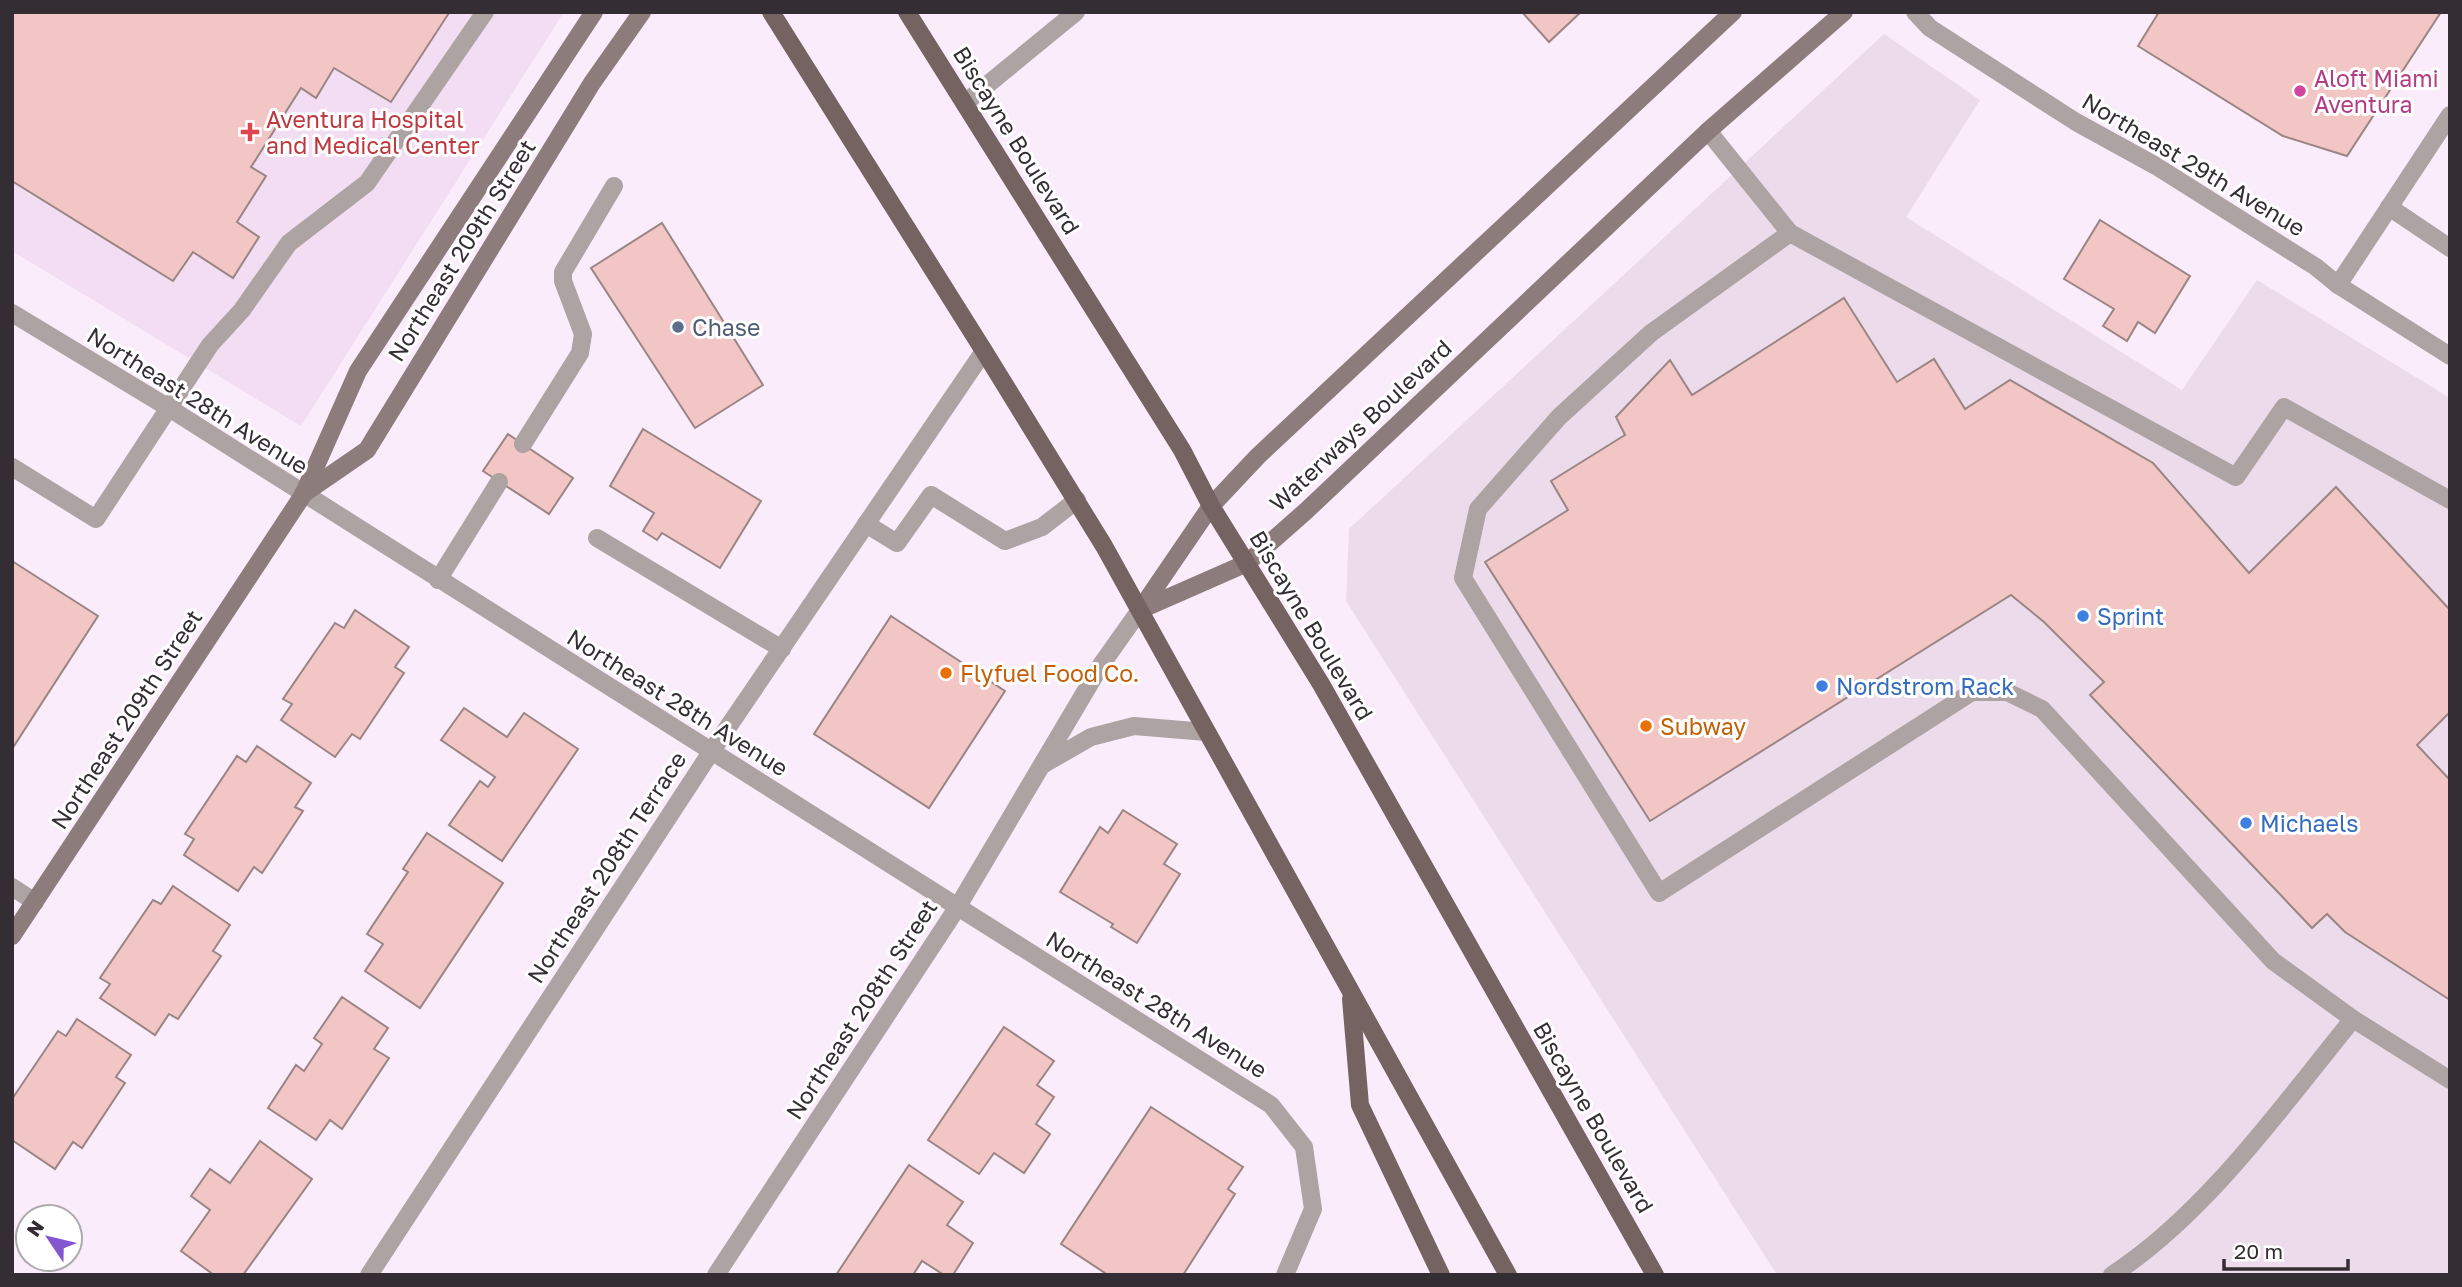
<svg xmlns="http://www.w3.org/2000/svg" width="2462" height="1287" font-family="'Golos Text',sans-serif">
<rect width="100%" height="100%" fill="#fbecfc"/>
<polygon fill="#ecdbeb" points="1884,34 1980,100 1906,217 2182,390 2257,280 2450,398 2450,1275 1777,1275 1346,601 1349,529"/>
<polygon fill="#f2ddf3" points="12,12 564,12 301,426 12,251"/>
<g fill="#f2c6c5" stroke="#9a8584" stroke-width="2">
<polygon points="12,12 447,12 449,13 391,102 334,68 316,98 301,88 251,167 266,176 237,222 259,237 233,278 193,252 173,281 12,181"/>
<polygon points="1522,12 1581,12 1549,42"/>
<polygon points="2159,12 2441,12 2347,156 2283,136 2138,46"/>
<polygon points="2100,220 2190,276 2155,333 2138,322 2127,341 2103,326 2114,309 2064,279"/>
<polygon points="662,223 763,385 695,428 591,268"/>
<polygon points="1844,298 1897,382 1934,359 1965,409 2010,380 2153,463 2249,573 2336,487 2450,610 2450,712 2417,745 2450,780 2450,1000 2345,932 2327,914 2312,928 2090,695 2104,682 2044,622 2011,595 1650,821 1485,562 1568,510 1551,481 1625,435 1616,417 1670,360 1692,395"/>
<polygon points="643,429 761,501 720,568 662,533 657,540 643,531 654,513 610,486"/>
<polygon points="508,434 573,478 549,514 483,471"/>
<polygon points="12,561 98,616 12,749"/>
<polygon points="355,610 409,647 395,667 404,673 360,739 352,734 335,757 281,720 292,704 283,699 335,623 344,628"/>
<polygon points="891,616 1005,691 929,808 814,734"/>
<polygon points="464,708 507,737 524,713 578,749 502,861 449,825 480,781 488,787 495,777 441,740"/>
<polygon points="257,746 311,783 295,807 303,811 262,873 254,867 238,891 184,855 194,839 185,834 237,756 246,762"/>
<polygon points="1123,810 1177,844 1164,864 1180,874 1137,943 1111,927 1113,924 1060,892 1100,827 1108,833"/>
<polygon points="427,833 503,883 420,1008 365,971 383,944 367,934 408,872 403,869"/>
<polygon points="173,886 230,925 213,951 221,956 178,1019 169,1014 155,1035 100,998 110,984 100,978 153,900 161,904"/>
<polygon points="342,997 388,1028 374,1049 389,1058 342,1129 330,1120 316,1140 268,1108 296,1065 304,1071 322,1044 314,1038"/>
<polygon points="77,1019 131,1055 116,1077 125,1083 82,1148 73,1142 55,1169 12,1140 12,1099 58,1031 66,1036"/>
<polygon points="1004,1027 1054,1061 1037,1085 1054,1097 1036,1124 1050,1134 1024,1173 994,1153 979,1174 928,1140"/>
<polygon points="1151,1107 1243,1167 1228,1189 1235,1194 1183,1275 1108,1275 1061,1244"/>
<polygon points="260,1141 312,1179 243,1275 214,1275 181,1251 210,1210 191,1196 210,1169 230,1183"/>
<polygon points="909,1165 963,1202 947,1225 973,1243 953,1275 944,1275 922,1261 913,1275 836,1275"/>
</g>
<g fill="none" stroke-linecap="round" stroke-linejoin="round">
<g stroke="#ada3a2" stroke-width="18">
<polyline points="965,103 1076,12"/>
<polyline points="1708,131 1790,233 1651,333 1559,417 1478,509 1463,578 1659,893 1972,692 2007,692 2042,709 2273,961 2353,1019 2450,1080"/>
<polyline points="2389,207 2450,248"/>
<polyline points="1790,233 2236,477 2284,407 2450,500"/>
<polyline points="2338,285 2450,115"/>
<polyline points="523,444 580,353 583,334 563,281 563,272 614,186"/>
<polyline points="12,467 96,519 210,345 242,310 289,243 367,183 485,12"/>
<polyline points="866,524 897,543 931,495 1005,541 1042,527 1077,500"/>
<polyline points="597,538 782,649"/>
<polyline points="438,580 499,482"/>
<path d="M2112,1275C2206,1214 2282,1106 2353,1019"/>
</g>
<g stroke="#ada3a2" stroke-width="18">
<polyline points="1915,12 1930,28 2076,122 2156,166 2316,267 2338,285 2450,356"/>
<polyline points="12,313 169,408 1271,1105 1304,1147 1313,1209 1285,1275"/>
<polyline points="1044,764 1091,737 1134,726 1206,732"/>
<polyline points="12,887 35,902"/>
<polyline points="369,1275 711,752 984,351"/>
<polyline points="716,1275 957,908 1101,665 1140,610"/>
</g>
<g stroke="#8c7d7c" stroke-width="18">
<polyline points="303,494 367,450 592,83 642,12"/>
<polyline points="1140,610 1247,563 1306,511 1708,131 1844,12"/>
<polyline points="1140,610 1211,506 1258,456 1733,12"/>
<polyline points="12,936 303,495 358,371 594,12"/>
</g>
<g stroke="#746361" stroke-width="18">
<polyline points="771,12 984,351 1104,546 1508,1275"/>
<polyline points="907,12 1182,450 1211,506 1321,684 1655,1275"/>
<polyline points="1351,999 1360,1105 1441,1275"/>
</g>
</g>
<circle fill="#d1479c" stroke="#fff" stroke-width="2.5" cx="2300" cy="91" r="7"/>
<path fill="#e0444e" stroke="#fff" stroke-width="2.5" d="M246.5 121.5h7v7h7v7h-7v7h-7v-7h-7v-7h7z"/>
<circle fill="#5c6f8a" stroke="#fff" stroke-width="2.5" cx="678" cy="327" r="7"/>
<g fill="#3f7fe0" stroke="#fff" stroke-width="2.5">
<circle cx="2083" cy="616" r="7"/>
<circle cx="1822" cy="686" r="7"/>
<circle cx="2246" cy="823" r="7"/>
</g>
<g fill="#e8710a" stroke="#fff" stroke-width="2.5">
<circle cx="946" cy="673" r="7"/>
<circle cx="1646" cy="726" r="7"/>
</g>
<g text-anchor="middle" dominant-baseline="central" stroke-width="6" stroke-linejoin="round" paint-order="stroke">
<g font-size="23" fill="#b23c85" stroke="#fff" text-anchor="start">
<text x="2314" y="78">Aloft Miami<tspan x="2314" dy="26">Aventura</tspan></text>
</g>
<g font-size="23" fill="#be3a42" stroke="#fff" text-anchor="start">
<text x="266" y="119">Aventura Hospital<tspan x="266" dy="26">and Medical Center</tspan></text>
</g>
<g font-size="23" fill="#342e34" stroke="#fff">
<text transform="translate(1017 140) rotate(58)">Biscayne Boulevard</text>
<text transform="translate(2194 164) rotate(31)">Northeast 29th Avenue</text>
<text transform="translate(461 250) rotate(-58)">Northeast 209th Street</text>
<text transform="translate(198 400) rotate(32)">Northeast 28th Avenue</text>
<text transform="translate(1360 425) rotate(-43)">Waterways Boulevard</text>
<text transform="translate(1312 625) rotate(59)">Biscayne Boulevard</text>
<text transform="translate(678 702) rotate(32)">Northeast 28th Avenue</text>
<text transform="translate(126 719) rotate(-57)">Northeast 209th Street</text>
<text transform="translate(606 867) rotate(-57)">Northeast 208th Terrace</text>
<text transform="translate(1157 1004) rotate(32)">Northeast 28th Avenue</text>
<text transform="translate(861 1009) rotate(-57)">Northeast 208th Street</text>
<text transform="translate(1594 1117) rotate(60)">Biscayne Boulevard</text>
</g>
<g font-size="23" fill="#4e5e75" stroke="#fff" text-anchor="start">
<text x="692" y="327">Chase</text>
</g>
<g font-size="23" fill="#366cbe" stroke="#fff" text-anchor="start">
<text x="2097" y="616">Sprint</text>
<text x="1836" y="686">Nordstrom Rack</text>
<text x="2260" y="823">Michaels</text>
</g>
<g font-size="23" fill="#c56008" stroke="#fff" text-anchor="start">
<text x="960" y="673">Flyfuel Food Co.</text>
<text x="1660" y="726">Subway</text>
</g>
</g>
<rect width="2462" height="1287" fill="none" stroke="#342e34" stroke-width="28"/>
<g transform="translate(49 1238) rotate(305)"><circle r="33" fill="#ffffff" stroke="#aeabae" stroke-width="2"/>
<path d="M0-5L12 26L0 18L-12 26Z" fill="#8457d0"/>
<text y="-10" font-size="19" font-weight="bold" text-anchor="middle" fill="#342e34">N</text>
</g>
<path d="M2224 1259v10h124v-10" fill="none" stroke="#342e34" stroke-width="3.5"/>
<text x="2234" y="1259" font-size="21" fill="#342e34" stroke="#ffffff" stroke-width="5" paint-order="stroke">20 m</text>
</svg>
